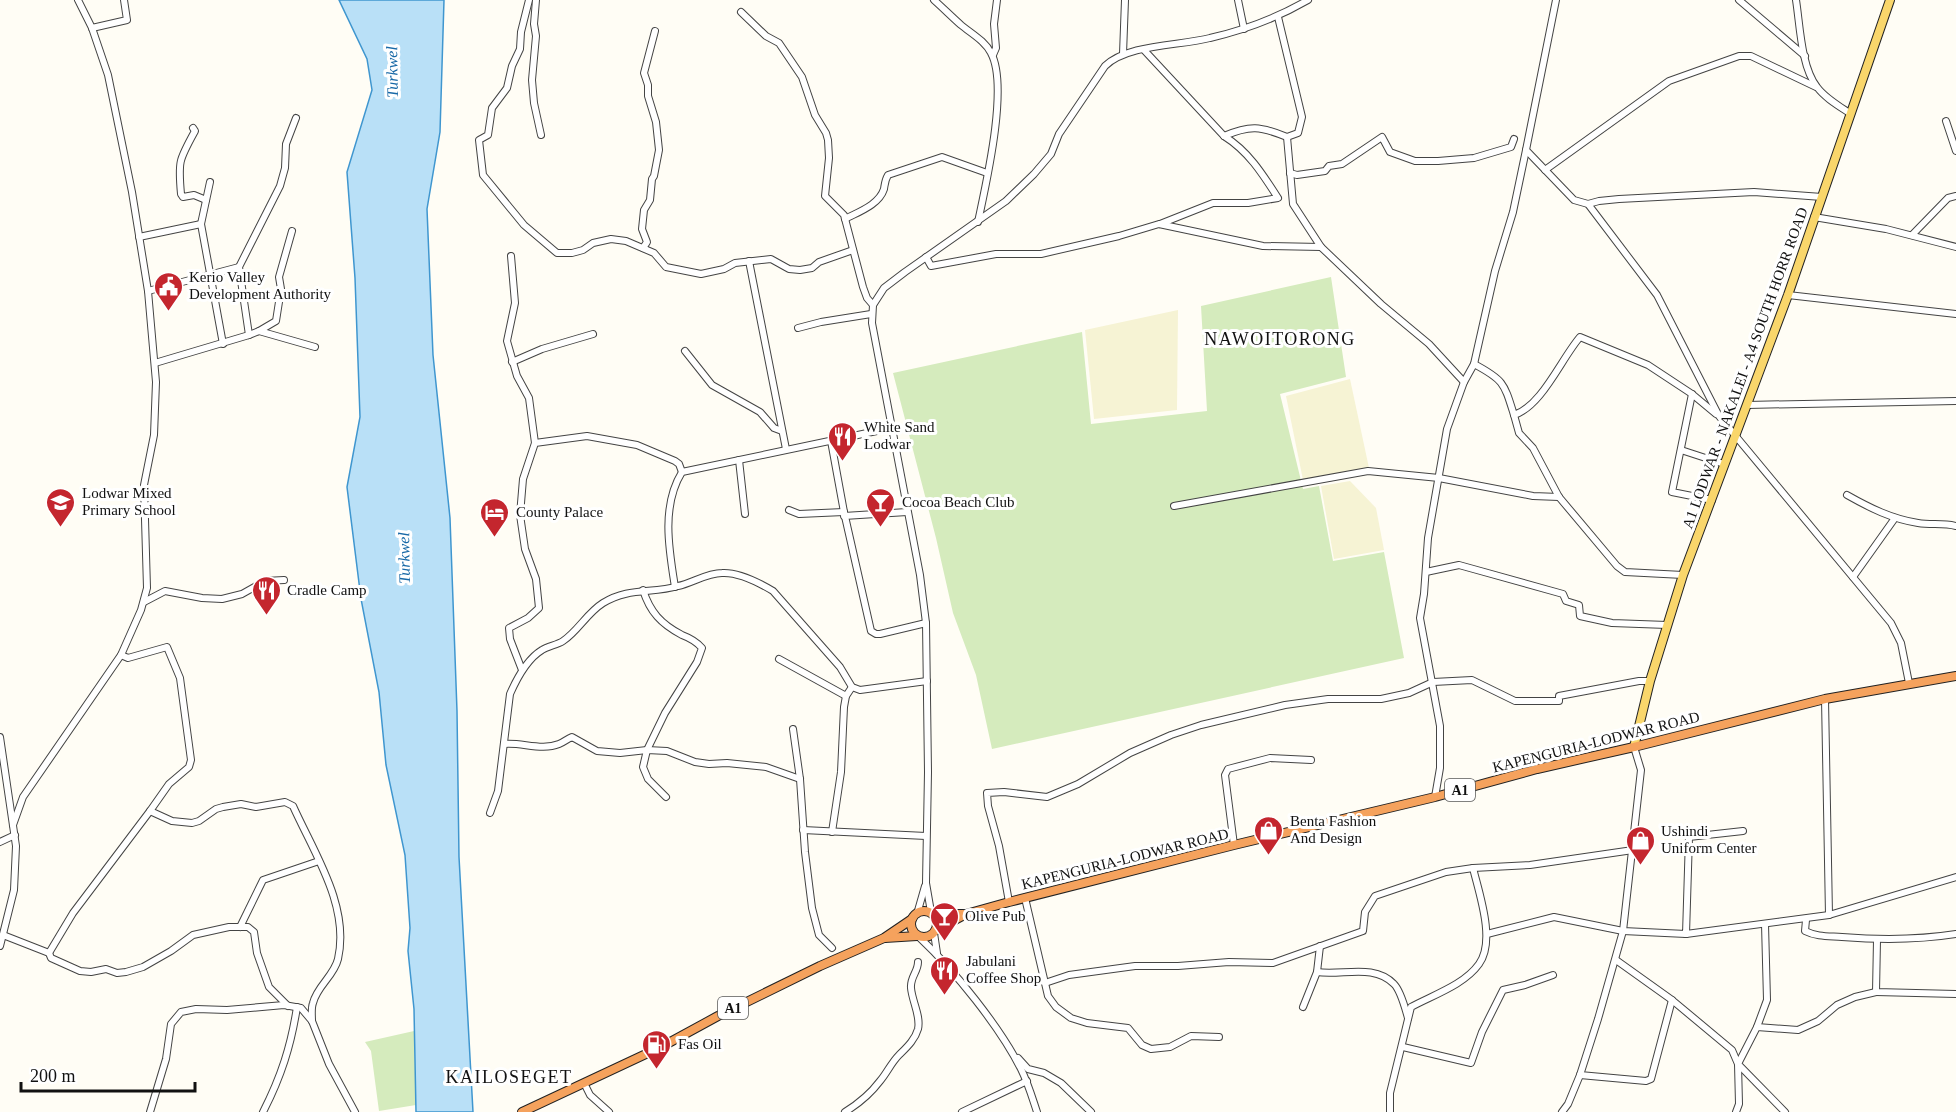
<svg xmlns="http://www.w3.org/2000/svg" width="1956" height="1112" font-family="Georgia,serif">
<rect width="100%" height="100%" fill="#fffdf5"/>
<g fill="#f6f3d4">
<polygon points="1178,310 1177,410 1094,419 1085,330"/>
<polygon points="1350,379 1369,468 1303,480 1286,396"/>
<polygon points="1350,481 1376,508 1384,550 1334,559 1321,486"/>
</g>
<g fill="#d5ebbd">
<polygon points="1331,277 1346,377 1280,394 1303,489 1319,486 1333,561 1384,552 1404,658 992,749 976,675 953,613 936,538 893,373 1082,332 1091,424 1207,411 1201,306"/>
<polygon points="414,1031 416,1105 379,1111 371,1051 365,1042"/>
</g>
<polygon fill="#b9e0f7" stroke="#3f96cf" stroke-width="1.5" points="339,0 444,0 440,132 427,209 433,355 450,518 457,711 459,857 473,1112 416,1112 414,1009 408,951 410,928 405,855 386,765 379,692 361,599 347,487 360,417 355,278 347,172 372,90 367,59"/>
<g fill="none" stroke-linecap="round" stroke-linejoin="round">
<defs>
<g id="minor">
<polyline points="529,0 521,32 520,49 512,66 507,88 492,108 488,135 479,140 483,175 524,225 557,253 572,253 583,250 593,243 611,239 626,241 654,253 666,267 701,274 724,269 735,263 771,259 789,269 800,270 812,268 819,262 853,250"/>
<polyline points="536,0 534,24 536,36 532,80 534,103 541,135"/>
<path d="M934,0C943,8 952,17 961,25C972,34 985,41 991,53C1009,86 986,184 978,222"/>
<polyline points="1238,0 1244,29"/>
<polyline points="1556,0 1526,150 1574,200 1588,204 1657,295 1719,416 1891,623 1901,643 1909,683"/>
<polyline points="1739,0 1805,56"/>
<path d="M1796,0C1800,25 1801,67 1817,87C1825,98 1839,106 1851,114"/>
<polyline points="741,12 766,36 779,43 802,77 815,115 826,133 828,140 829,158 825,196 844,215 863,287 867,298 873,305"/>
<polyline points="92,28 127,20 124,0"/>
<path d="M1144,50L1224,136C1248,151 1262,173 1278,198L1248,203H1213L1160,224"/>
<polyline points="1123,54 1125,0"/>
<polyline points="993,55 996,48 994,24 997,0"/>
<polyline points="1946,121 1956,151"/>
<path d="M193,128L195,131C179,160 178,161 181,194L183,197L194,195L206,200"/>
<path d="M1224,136C1250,125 1260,126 1287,137L1298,133L1302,117L1278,17"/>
<polyline points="1287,137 1293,204 1321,247"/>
<polyline points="1545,170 1669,81 1739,56 1751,56 1816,87"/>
<polyline points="1290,173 1297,175 1325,171 1329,166 1342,164 1382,137 1390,152 1415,161 1438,161 1474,158 1511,147 1514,139"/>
<polyline points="210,182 201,224 223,344"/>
<polyline points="1588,204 1599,201 1619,199 1754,192 1822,197"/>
<polyline points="1814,217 1886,229 1956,247"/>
<path d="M845,219C858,212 879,205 884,189C885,183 885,180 888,175L942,157L987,173"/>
<polyline points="1912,235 1948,198 1956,196"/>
<polyline points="139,237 201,224"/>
<polyline points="643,248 647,242 642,229 644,210 650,200 652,179 654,176 659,150 656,122 648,96 648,85 644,73 655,31"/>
<polyline points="511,256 515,303 507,341 517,376 529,398 535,443"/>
<polyline points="926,257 931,266 996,254 1041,254 1119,236 1159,224 1263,246 1321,247 1381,304 1429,344 1464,382"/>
<polyline points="749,261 786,449"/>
<polyline points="148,291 239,267"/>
<polyline points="1788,295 1956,314"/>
<polyline points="798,328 821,322 871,314"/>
<polyline points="259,331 276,321 281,289 279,277 292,231"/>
<polyline points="249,335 259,331 315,347"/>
<polyline points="685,351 712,385 760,412 774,428 782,431"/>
<polyline points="512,362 542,349 593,334"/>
<polyline points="155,363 249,335 239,267 280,186 285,168 286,144 296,118"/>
<path d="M1474,364C1504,380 1504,383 1514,415C1542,406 1561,359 1580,337L1648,365L1692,394L1716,414"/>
<polyline points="1692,394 1672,492 1712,500"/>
<polyline points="1747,405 1956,401"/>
<polyline points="1514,415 1519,433 1533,448 1559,497 1617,566 1625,572 1683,575"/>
<polyline points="831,441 844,512 871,631 876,634 880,634 926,623"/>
<polyline points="1681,450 1724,464"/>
<polyline points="739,460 745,514"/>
<path d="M1847,495C1870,508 1892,519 1918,523C1931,525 1943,523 1956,526"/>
<polyline points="1174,506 1368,471 1439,478 1533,496 1559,497"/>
<polyline points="789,510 799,514 844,512"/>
<polyline points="844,516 907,512"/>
<polyline points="1426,572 1459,565 1563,594 1566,601 1579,605 1580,616 1612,623 1667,625"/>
<polyline points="1853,577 1895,518"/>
<path d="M675,587C669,550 661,506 682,472L891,428"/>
<path d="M643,590C650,612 661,624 682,635C690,638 696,641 702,648L697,662L665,713L647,750L643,767L648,779L666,797"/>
<polyline points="144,602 165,591 202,598 222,599 242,594 265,581 284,580"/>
<polyline points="779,659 846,696"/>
<polyline points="522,670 510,639 509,628 528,618 539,608 536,579 525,549 520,515 523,479 535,443 587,436 637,445 675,461 679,464 682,472"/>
<polyline points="1825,699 1829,915"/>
<polyline points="793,729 800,779 805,852 812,908 819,935 832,948"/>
<polyline points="0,737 16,846 14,890 0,946"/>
<path d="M504,744C521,742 542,751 559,744C564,742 567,739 572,737L597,751L620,753L647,750L667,751L695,762L709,764L727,763L766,767L800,779"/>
<polyline points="1435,797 1440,768 1440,726 1420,618 1424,594 1428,538 1447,429 1464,382 1474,364 1495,271 1513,212 1526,150"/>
<path d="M150,811L172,821L192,823L199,821L216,809L223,807L241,804L256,807L285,802L293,806C314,853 350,906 338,959C334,976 317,986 313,1003C311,1008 312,1016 312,1021"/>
<path d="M490,813L498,791L510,694C517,678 527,659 542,650C548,646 557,645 563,641C578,631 587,613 603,603C629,587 652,594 678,586C692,583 707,573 722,573C739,572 758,582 773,591L840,667L852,687L860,690L927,681"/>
<polyline points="13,825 23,797 121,655 141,610 147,588 144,485 154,435 156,382 148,291 132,192 108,75 92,28 78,0"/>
<polyline points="803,830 926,836"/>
<polyline points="832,832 841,772 844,707 846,696 852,687"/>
<polyline points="0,842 15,835"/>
<polyline points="1234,845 1225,775 1228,769 1270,758 1311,760"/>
<polyline points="1025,898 1048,996 1056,1007 1071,1018 1087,1023 1128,1028 1142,1045 1151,1049 1170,1047 1191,1036 1219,1037"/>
<polyline points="1009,902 999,846 988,806 987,793 1004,792 1047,797 1078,784 1130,753 1171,735 1201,725 1285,705 1328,699 1381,699 1409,693 1433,682 1472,680 1515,701 1559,701 1559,696 1639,681 1650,681"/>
<path d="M931,912L926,883L928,772L926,623L920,575L872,323L873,305L884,288L905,272L1006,201L1034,174L1051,154L1059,134L1105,66C1128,44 1179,46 1210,38C1245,30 1277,18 1308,0"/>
<polyline points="917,914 925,886"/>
<path d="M1806,920L1805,931C1817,937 1829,936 1842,937C1881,940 1918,940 1956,934"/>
<polyline points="240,927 263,880 319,861"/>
<polyline points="934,933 937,953"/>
<polyline points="1487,934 1554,917 1623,931 1686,934 1689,837 1743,831"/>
<polyline points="1686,934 1829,915 1956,877"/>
<polyline points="3,935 49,953 73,913 150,811 169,784 189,767 191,760 180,678 167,647 128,658 121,655"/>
<path d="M920,938C954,970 1000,1027 1021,1069C1028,1083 1032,1097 1037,1112"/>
<polyline points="1877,940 1876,992 1956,994"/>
<polyline points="49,953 51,958 80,971 91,972 106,969 117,973 126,972 143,967 171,951 193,935 229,927 248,927 254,932 257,953 269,987 288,1006"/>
<polyline points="1616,960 1672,1000 1732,1050 1738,1064 1739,1104 1736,1112"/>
<path d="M1317,972C1342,976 1374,963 1394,984C1401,991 1405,1008 1408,1018"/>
<polyline points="1045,983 1069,975 1135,966 1178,966 1229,962 1273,963 1363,931 1365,912 1375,896 1446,872 1473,868 1530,865 1633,850"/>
<polyline points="1303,1007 1317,972 1320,946"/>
<polyline points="1757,1027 1767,1000 1765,924"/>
<polyline points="1403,1047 1471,1063 1482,1032 1503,990 1525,985 1553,975"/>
<polyline points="1018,1058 1028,1069 1044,1073 1061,1083 1091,1112"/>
<polyline points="1580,1075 1646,1081 1651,1079 1672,1000"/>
<polyline points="584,1083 590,1095 609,1112"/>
<polyline points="150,1112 166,1059 171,1024 181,1012 196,1009 227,1010 284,1005 301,1008 312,1021 329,1064 355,1112"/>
<path d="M263,1112C281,1077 291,1046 297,1007"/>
<path d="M845,1112C858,1104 871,1093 880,1081C887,1073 891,1063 899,1055C906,1048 915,1040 918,1029C921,1016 912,1001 911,988C910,977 918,972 918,962"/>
<polyline points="962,1112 1027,1081"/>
<path d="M1390,1112V1093L1411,1007C1433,995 1464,985 1479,964C1496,941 1479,893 1473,868"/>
<polyline points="1562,1112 1568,1104 1580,1075 1598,1019 1623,931 1641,770 1634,747"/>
<polyline points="1785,1112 1738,1064 1757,1027 1798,1030 1818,1021 1837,1005 1855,997 1876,992"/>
</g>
<polyline id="major" points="1634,747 1650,681 1683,575 1788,295 1890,0"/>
<g id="highway">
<circle cx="924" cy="924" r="13"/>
<polyline points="934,914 963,914"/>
<polyline points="936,930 966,914 1009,902 1234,845 1435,797 1537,769 1634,747 1825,699 1956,676"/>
<polyline points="885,938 917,936"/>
<polyline points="522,1112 663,1046 718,1016 820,966 884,938 912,919"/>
</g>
</defs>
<use href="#minor" stroke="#444" stroke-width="8"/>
<use href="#major" stroke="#222" stroke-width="10"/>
<use href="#highway" stroke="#222" stroke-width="10"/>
<use href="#minor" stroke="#fff" stroke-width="6"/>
<use href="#major" stroke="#f9d66b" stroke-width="8"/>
<use href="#highway" stroke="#f5a25d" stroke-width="8"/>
</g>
<defs>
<symbol id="civic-pin" viewBox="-11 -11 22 30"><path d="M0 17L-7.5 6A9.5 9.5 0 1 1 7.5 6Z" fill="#c4262e" stroke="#fff"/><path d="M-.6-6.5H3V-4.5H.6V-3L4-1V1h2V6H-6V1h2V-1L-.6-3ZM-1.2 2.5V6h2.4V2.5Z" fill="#fff"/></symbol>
<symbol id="restaurant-pin" viewBox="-11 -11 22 30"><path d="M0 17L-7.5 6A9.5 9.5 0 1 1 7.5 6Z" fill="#c4262e" stroke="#fff"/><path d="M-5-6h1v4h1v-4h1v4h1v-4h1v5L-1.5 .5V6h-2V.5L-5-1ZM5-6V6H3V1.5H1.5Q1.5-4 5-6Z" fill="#fff"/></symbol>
<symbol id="school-pin" viewBox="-11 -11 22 30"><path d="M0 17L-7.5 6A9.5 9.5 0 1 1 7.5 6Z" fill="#c4262e" stroke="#fff"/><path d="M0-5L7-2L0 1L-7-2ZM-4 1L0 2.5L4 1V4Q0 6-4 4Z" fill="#fff"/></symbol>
<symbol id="bar-pin" viewBox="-11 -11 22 30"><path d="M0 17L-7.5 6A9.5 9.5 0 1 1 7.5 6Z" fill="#c4262e" stroke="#fff"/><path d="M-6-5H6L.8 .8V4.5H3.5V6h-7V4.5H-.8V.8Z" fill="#fff"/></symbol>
<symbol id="hotel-pin" viewBox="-11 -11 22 30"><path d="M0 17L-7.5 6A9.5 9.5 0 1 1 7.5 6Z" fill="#c4262e" stroke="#fff"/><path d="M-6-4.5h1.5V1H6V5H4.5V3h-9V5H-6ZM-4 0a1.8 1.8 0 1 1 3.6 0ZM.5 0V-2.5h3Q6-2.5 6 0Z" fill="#fff"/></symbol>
<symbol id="shop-pin" viewBox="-11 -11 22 30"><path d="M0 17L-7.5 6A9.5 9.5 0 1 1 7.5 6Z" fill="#c4262e" stroke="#fff"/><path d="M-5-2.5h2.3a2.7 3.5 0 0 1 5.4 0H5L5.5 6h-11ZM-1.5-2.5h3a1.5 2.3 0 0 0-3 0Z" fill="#fff"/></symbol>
<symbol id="fuel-pin" viewBox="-11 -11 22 30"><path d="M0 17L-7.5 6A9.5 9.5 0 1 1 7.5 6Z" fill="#c4262e" stroke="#fff"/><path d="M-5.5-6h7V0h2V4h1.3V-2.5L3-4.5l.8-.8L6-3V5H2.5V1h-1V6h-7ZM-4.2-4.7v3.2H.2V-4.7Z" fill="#fff"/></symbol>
</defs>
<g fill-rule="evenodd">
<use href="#civic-pin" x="152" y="270" width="33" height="45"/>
<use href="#restaurant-pin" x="826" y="420" width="33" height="45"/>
<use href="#school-pin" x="44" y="486" width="33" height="45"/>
<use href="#bar-pin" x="864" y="486" width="33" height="45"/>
<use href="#hotel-pin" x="478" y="496" width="33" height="45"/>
<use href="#restaurant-pin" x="250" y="574" width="33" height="45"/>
<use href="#shop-pin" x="1252" y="814" width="33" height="45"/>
<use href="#shop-pin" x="1624" y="824" width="33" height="45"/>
<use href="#bar-pin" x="928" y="900" width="33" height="45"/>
<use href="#restaurant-pin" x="928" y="954" width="33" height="45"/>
<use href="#fuel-pin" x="640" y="1028" width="33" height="45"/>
</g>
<g text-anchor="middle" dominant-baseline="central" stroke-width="6" stroke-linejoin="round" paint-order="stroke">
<g fill="#fff" stroke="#585858" stroke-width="1.5">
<rect x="1445" y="779" width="30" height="22" rx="4.5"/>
<rect x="718" y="997" width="30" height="22" rx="4.5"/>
</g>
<g font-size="14" font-weight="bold" fill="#111">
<text x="1460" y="790">A1</text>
<text x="733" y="1008">A1</text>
</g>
<g font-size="15" fill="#111" stroke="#fff" text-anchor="start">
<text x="189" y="277">Kerio Valley<tspan x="189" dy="17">Development Authority</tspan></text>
<text x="864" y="427">White Sand<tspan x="864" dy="17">Lodwar</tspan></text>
<text x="82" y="493">Lodwar Mixed<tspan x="82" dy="17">Primary School</tspan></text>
<text x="902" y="502">Cocoa Beach Club</text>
<text x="516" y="512">County Palace</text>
<text x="287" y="590">Cradle Camp</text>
<text x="1290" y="821">Benta Fashion<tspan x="1290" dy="17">And Design</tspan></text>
<text x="1661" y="831">Ushindi<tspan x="1661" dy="17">Uniform Center</tspan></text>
<text x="965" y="916">Olive Pub</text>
<text x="966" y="961">Jabulani<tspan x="966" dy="17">Coffee Shop</tspan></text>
<text x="678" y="1044">Fas Oil</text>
</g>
<g font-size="15" fill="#111" stroke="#fff">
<text transform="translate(1745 368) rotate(-70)">A1 LODWAR - NAKALEI - A4 SOUTH HORR ROAD</text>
<text transform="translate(1596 742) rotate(-14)">KAPENGURIA-LODWAR ROAD</text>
<text transform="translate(1125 859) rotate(-14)">KAPENGURIA-LODWAR ROAD</text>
</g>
<g font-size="16" font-style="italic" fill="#1768a6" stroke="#fff">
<text transform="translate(392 72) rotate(-91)">Turkwel</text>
<text transform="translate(404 558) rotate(-91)">Turkwel</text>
</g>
<g font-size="18" letter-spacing="1.5" fill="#111" stroke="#fff">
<text x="1280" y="339">NAWOITORONG</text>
<text x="509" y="1077">KAILOSEGET</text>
</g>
</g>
<path d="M21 1082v9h174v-9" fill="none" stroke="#111111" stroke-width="3"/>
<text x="30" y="1082" font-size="18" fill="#111111" stroke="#ffffff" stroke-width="4.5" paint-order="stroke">200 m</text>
</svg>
